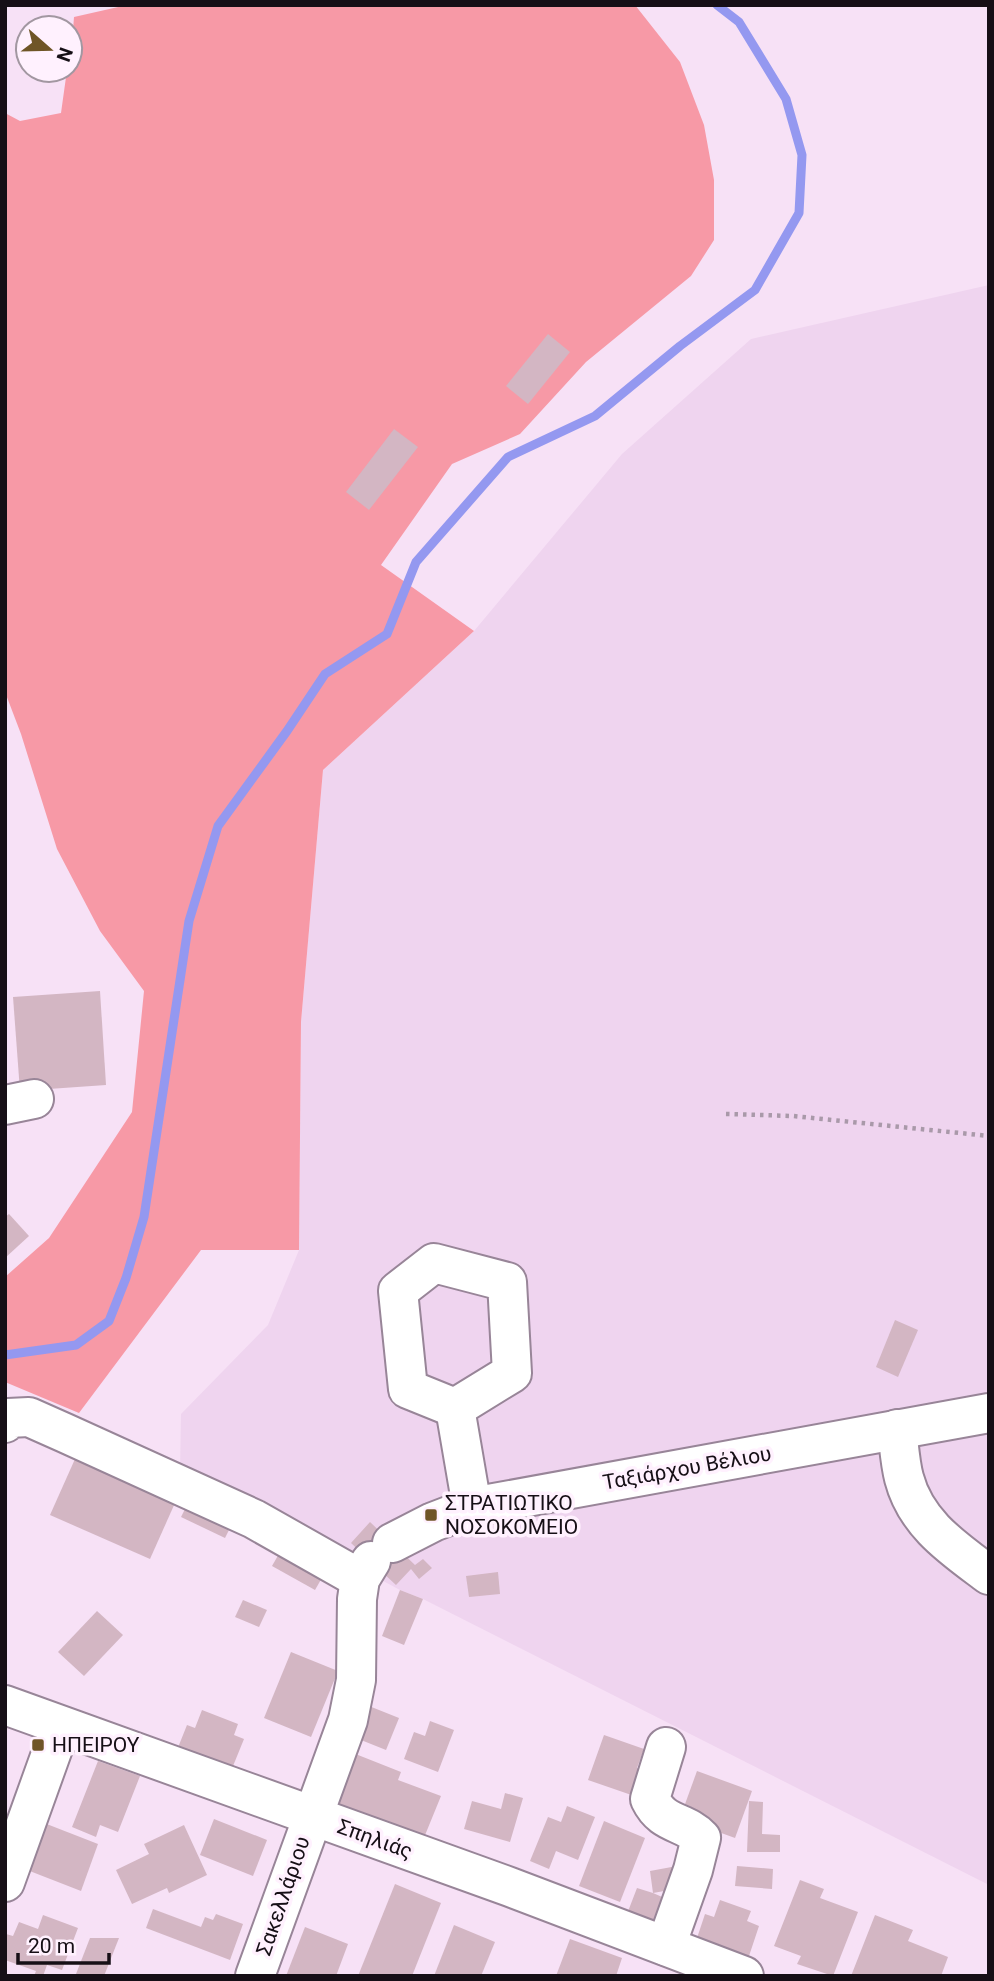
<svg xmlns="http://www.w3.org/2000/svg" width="994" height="1981" font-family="Roboto,sans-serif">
<rect width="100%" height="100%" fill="#f7e1f6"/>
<polygon fill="#efd4ef" points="989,285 989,1885 423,1599 400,1590 180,1472 181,1414 268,1325 299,1250 301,1022 323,770 474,631 622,454 751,339"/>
<polygon fill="#f799a6" points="127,5 635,5 680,62 704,125 714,180 714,240 691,276 586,362 520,434 452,464 381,565 474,631 323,770 301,1022 299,1250 201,1250 79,1413 5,1382 5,1277 49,1238 132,1112 144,991 100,931 57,849 21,734 5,692 5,113 20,121 61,113 67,70 70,70 74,17"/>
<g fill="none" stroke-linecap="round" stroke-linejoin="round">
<polyline stroke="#9498f0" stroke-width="9" points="5,1355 76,1345 109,1321 126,1278 144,1217 189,921 218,826 287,731 325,674 387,634 416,562 508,457 595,416 680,346 755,290 799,213 802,155 786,99 739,22 717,5"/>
</g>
<g fill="#d3b6c3">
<polygon points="548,334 570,352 528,404 506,386"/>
<polygon points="394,429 418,447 369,510 346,492"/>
<polygon points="100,991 106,1085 20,1091 13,997"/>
<polygon points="9,1214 29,1236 5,1258 5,1217"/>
<polygon points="895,1320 918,1330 898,1377 876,1367"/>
<polygon points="79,1450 179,1494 150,1559 50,1515"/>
<polygon points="189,1501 233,1522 225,1538 181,1517"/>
<polygon points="370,1522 415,1565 423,1559 432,1568 419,1579 411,1569 396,1585 351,1543"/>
<polygon points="284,1545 327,1569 315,1590 272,1566"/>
<polygon points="498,1572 500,1594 469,1597 466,1576"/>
<polygon points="400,1590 423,1599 404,1645 382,1636"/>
<polygon points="243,1600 267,1610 259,1627 235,1617"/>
<polygon points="97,1611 123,1635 84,1676 58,1652"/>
<polygon points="291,1652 338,1671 311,1737 264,1718"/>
<polygon points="369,1706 399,1718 386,1750 356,1738"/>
<polygon points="202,1710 238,1724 234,1735 244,1739 231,1771 177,1750 187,1725 195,1728"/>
<polygon points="430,1721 454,1730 438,1772 404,1759 414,1732 425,1736"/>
<polygon points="604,1735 644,1749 637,1768 651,1773 643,1799 588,1780"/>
<polygon points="353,1753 401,1772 398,1780 441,1796 421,1845 331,1810"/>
<polygon points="98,1761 140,1776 118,1832 100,1825 96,1837 72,1827"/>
<polygon points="697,1771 752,1791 735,1838 680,1818"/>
<polygon points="505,1793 523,1798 510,1842 464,1829 472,1801 501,1809"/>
<polygon points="749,1801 763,1802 762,1834 780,1835 780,1852 747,1852"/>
<polygon points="567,1806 595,1817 578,1860 556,1851 549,1869 530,1861 548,1817 561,1822"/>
<polygon points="214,1819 267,1840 253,1876 200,1855"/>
<polygon points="39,1821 98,1844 81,1891 22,1868"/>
<polygon points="604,1821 645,1838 620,1902 579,1886"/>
<polygon points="184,1825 207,1875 169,1893 167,1888 132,1904 116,1870 149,1854 144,1844"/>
<polygon points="677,1866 681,1888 653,1893 676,1903 666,1929 627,1914 637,1888 653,1893 650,1871"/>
<polygon points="737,1866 773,1869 772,1889 735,1886"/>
<polygon points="800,1880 824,1889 820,1898 858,1912 833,1976 797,1964 801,1956 774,1946"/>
<polygon points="395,1884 441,1903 412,1976 358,1976"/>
<polygon points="720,1900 751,1911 747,1921 759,1926 748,1959 696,1941 705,1914 714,1917"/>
<polygon points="153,1909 201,1927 205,1917 213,1920 216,1914 243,1924 230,1960 146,1928"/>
<polygon points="43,1915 78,1928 62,1970 47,1965 43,1976 34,1976 36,1971 5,1960 5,1937 6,1934 13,1936 19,1922 38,1929"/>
<polygon points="875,1915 913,1930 908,1941 948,1957 941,1976 851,1976"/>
<polygon points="454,1925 495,1942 481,1976 434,1976"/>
<polygon points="305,1927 348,1944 336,1976 286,1976"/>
<polygon points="90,1938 119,1938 104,1976 76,1974"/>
<polygon points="570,1939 622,1958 616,1976 556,1976"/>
</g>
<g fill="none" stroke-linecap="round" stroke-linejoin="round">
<defs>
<g id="minor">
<polyline points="5,1105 34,1099"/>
<polygon points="434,1263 507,1282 512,1373 455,1408 408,1389 398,1291"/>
<polyline points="455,1408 472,1507"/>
<polyline points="5,1423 8,1418 29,1417 65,1433 254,1519 360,1579"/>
<path d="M897,1429C899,1445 900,1463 904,1478C916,1524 953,1548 989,1575"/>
<polyline points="392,1543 433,1522 472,1507 989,1413"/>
<polyline points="5,1705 510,1887 744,1976"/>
<polyline points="5,1882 61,1726"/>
<path d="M666,1946L693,1870L701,1838C684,1820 663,1826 650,1799L666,1747"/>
<polyline points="255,1976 348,1720 356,1680 357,1599 360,1579 371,1561"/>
</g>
</defs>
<use href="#minor" stroke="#988598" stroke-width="42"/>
<polyline stroke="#a999a9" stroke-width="4.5" stroke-dasharray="3.5 5" stroke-linecap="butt" points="726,1114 793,1116 989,1136"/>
<use href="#minor" stroke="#fff" stroke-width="38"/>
</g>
<g fill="#6f5527" stroke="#fff1fe" stroke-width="2.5">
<rect x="424" y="1508" width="14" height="14" rx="3.5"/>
<rect x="31" y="1738" width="14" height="14" rx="3.5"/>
</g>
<g text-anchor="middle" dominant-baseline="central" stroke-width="7" stroke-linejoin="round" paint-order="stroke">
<g font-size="21" fill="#160f16" stroke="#fff1fe">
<text transform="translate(687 1468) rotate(-10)">Ταξιάρχου Βέλιου</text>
<text transform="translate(375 1839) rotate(20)">Σπηλιάς</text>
<text transform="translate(283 1896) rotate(-71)">Σακελλάριου</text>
</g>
<g font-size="21" fill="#160f16" stroke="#fff1fe" text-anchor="start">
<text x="445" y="1503">ΣΤΡΑΤΙΩΤΙΚΟ<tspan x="445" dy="24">ΝΟΣΟΚΟΜΕΙΟ</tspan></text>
<text x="52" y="1745">ΗΠΕΙΡΟΥ</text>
</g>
</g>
<rect width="994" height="1981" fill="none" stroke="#160f16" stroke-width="14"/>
<g transform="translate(49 49) rotate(110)"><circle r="33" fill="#fff1fe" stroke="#a297a1" stroke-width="2"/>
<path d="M0-5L12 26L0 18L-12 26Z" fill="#6f5527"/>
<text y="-10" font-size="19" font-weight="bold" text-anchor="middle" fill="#160f16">N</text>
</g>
<path d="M18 1953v10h91v-10" fill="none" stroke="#160f16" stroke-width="3.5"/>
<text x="28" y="1953" font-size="21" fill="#160f16" stroke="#fff1fe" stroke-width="5" paint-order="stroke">20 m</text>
</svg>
